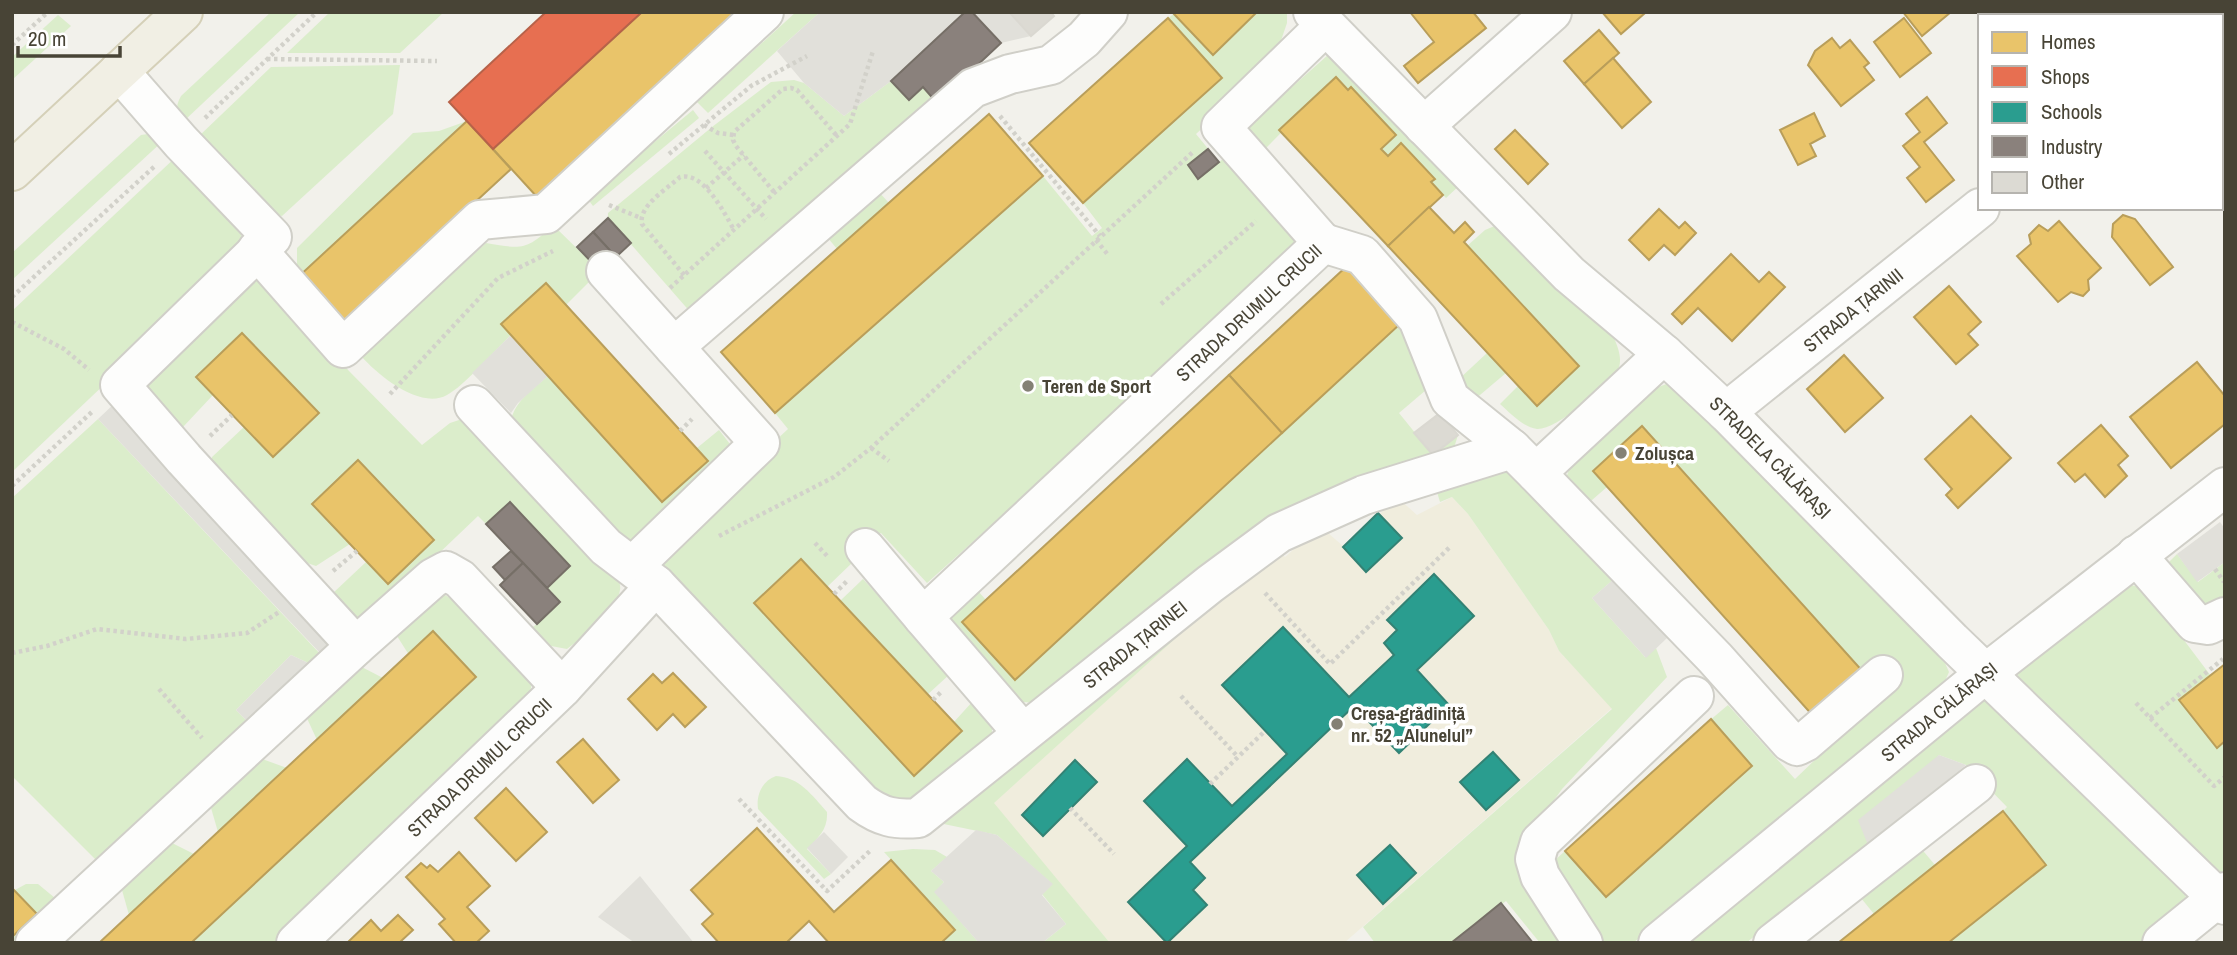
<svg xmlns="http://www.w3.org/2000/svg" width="2237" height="955" font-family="'Archivo Narrow',sans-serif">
<rect width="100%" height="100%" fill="#f2f1eb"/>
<polygon fill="#f0eddd" points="1452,497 1468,514 1549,630 1559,651 1612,708 1344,943 1110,943 993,803 1276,547 1285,557 1320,526 1343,546 1398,498 1417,515"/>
<g fill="#dbedcb">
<path d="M271,12H300L185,120C176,111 175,107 181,96Z"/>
<polygon points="330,12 444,12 400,53 287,53"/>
<polygon points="796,12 820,12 708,113 697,102"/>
<polygon points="1257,12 1287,12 1287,23 1274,61 1196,134 1219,162 1228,155 1298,236 1293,248 1172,363 927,583 881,533 845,554 853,562 827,587 801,559 754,603 914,775 953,723 973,701 992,726 992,733 911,808 875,798 654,568 668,541 788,429 775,413 1043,176 1092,236 1102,228 1083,203 1222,78 1168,18 1174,14 1213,55"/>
<polygon points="58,15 71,26 12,80 12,57"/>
<polygon points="1328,55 1333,57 1461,184 1446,198 1431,182 1434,178 1402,143 1388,156 1381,149 1396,135 1351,87 1348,90 1336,77 1263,151 1246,132 1249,125"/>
<polygon points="400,65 393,114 282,216 266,212 198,137 271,67"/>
<polygon points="794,80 804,83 844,116 891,81 909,100 923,87 937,103 692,314 608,218 608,213 712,127 771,82"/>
<polygon points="693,110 699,118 593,206 587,198"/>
<polygon points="467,121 297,278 297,248 413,133 439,131"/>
<polygon points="148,134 164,140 12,280 12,253 141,135"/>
<polygon points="178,155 240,228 244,252 12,472 12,311"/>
<polygon points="876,189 889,203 837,249 828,238"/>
<path d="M553,225L600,271L566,305L547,284L502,324L511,335C495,350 464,386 447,395C420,410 378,375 362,357L486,243C522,249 526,251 553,225Z"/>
<path d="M1497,225L1614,338C1620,352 1623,362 1616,375C1601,389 1557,430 1537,429C1523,427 1510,413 1500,404L1518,386L1537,406L1579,366L1467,246L1485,230Z"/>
<path d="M260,271L349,371L422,445L450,423L462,419L619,579C619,583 621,586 620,590C617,611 583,637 567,649L546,645L530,629L537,624L547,588L570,566L510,502L486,524L478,516L369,620H357L332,594L366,562L388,584L434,540L358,460L312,504L350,544L316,566L301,561L212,469V457L244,427L273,457L319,413L242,333L196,377L213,395L183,427H174L147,389L144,379Z"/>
<polygon points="1400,324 1426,390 1399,413 1433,455 1458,435 1453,451 1292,512 1035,703 1023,702 998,684 953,629 951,617 978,591 986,600 962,622 1015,679"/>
<polygon points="1487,353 1506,373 1474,400 1457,381"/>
<path d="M548,376L707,461L697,448L719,430L733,448L626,546L510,425C513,402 532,390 548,376Z"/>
<polygon points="1669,383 1678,391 1945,663 1949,672 1942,688 1915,712 1633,943 1602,943 1561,889 1554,861 1565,851 1607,897 1752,766 1709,721 1728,705 1795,779 1892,686 1865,674 1642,426 1593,470 1607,487 1584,507 1566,478 1570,467 1656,388"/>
<polygon points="98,419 324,658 319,668 291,655 236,710 256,730 103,867 12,776 12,498"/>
<polygon points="1508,467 1614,579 1592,598 1645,657 1656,648 1667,677 1562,789 1528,837 1570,943 1540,943 1506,901 1451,943 1375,943 1363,927 1612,709 1559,651 1549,630 1468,514 1452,497 1440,502 1437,492"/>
<polygon points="1276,547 994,803 1110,943 1042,943 1066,924 1042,894 1052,884 997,835 934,822"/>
<polygon points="2177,554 2198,582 2225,562 2225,602 2199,612 2172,576 2169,562"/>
<polygon points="863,579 950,674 927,695 840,601"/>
<polygon points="2131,585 2139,587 2159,607 2211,676 2217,747 2225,741 2225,874 2216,876 2017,680 2019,671 2116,587"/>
<polygon points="443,594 459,603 532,681 530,694 525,705 274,943 191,943 476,678 409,655 397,636 403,621"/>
<polygon points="356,664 383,678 317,740 305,714"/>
<polygon points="1983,696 2180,885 2186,897 2174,911 2139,943 1948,943 2045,865 2003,811 2007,807 1966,765 1939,755 1868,845 1746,943 1683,943"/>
<polygon points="254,756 287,768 218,832 209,801"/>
<path d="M776,776C799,777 812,795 827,812C828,829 819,837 807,849L831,874L824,879L758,809C756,795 762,781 776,776Z"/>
<polygon points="166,840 194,854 129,915 120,883"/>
<polygon points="1919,846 1935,865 1874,914 1861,898"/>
<polygon points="913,849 935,850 947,857 931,871 944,882 935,892 979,943 941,943 955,930 884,852"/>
<polygon points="26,884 38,884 61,903 17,943 12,943 12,937 37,914 15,890"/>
</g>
<g fill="#e1e0da">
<polygon points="820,12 965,12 891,81 844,116 804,83 777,51"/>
<polygon points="972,12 1009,12 1031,36 1001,43"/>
<polygon points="511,335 548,376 518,403 511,413 472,373"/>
<polygon points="116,402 338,637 321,654 98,419"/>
<polygon points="2220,522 2225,529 2225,562 2197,582 2177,554"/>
<polygon points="1614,579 1667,638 1646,658 1592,598"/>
<polygon points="291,655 319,668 256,730 236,710"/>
<polygon points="1939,755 1966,765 1868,845 1858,820"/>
<polygon points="976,830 997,835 1053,884 1042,895 1066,924 1042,943 979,943 934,892 944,882 931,871"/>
<polygon points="824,832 848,857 831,874 807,848"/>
<polygon points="640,876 694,943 635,943 598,917"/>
</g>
<g fill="#e9c46a" stroke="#b99e5a" stroke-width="2">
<polygon points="642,12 738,12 538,198 493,149"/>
<polygon points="1172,12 1257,12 1213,55"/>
<polygon points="1410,12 1473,12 1486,28 1418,83 1404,66 1434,42"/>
<polygon points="1602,12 1645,12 1645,13 1621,34"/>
<polygon points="1903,12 1951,12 1922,36"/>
<polygon points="1168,18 1222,78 1083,203 1029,143"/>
<polygon points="1904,18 1931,53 1900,77 1874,42"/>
<polygon points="1599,30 1619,53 1584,84 1564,61"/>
<polygon points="1832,38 1840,48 1850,40 1869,63 1864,67 1874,80 1841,106 1808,65 1815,51"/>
<polygon points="1613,58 1651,102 1622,128 1584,84"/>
<polygon points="1336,77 1348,90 1351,87 1396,135 1381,149 1388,156 1401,143 1435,179 1431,182 1443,195 1388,246 1279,130"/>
<polygon points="1927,97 1947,123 1924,142 1954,180 1926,202 1907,178 1920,167 1903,146 1920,132 1906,114"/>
<polygon points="1814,113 1825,136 1810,144 1816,156 1798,165 1780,130"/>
<polygon points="989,114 1043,176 775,413 721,352"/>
<polygon points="2225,116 2225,157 2221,160 2221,118"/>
<polygon points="467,121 511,169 341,326 297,278"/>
<polygon points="1515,130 1548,164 1528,184 1495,149"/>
<polygon points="1429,207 1454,233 1465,222 1474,232 1464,242 1579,366 1537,406 1388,246"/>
<polygon points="1659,209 1679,228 1685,222 1696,233 1675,255 1664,245 1649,260 1629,240"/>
<polygon points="2123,215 2135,219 2173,267 2150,285 2112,237 2113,224"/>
<polygon points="2059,221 2101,268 2088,280 2089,290 2083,296 2071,292 2058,302 2017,256 2031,244 2029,235 2039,225 2048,231"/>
<polygon points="1731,254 1759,282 1769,272 1785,287 1732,341 1698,308 1682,324 1672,314"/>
<polygon points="1347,266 1400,324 1282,433 1229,375"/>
<polygon points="546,283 708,461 662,502 501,324"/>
<polygon points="1949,286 1981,322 1968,334 1978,345 1956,364 1914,317"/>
<polygon points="242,333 319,413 273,457 196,377"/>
<polygon points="1844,355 1883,398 1845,432 1807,389"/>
<polygon points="2197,362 2225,396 2225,424 2171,468 2130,417"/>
<polygon points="1229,375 1282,433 1015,680 962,622"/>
<polygon points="1971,416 2011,458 1958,508 1946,495 1952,489 1925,459"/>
<polygon points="2101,425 2128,456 2118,465 2127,476 2105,497 2085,474 2075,482 2058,463"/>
<polygon points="1642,426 1865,674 1815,718 1593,471"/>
<polygon points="358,460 434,540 388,584 312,504"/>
<polygon points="801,559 962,731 914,776 754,603"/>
<polygon points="433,631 476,677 191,943 99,943"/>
<polygon points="2225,664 2225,741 2217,748 2179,700"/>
<polygon points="673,673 706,707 685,727 673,714 657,730 628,699 653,674 662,683"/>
<polygon points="1711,719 1752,766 1606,897 1565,851"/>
<polygon points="583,739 619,780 593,803 557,762"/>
<polygon points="506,788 547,832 516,861 475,818"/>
<polygon points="2003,811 2046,865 1948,943 1838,943"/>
<polygon points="757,828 834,912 891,860 955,930 941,943 829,943 809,921 786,943 719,943 702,924 713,914 691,890"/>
<polygon points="459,852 490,886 467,907 489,931 476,943 456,943 439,924 445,919 406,877 421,863 427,868 430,865 438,872"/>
<polygon points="12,888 37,914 12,937"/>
<polygon points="398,915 413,930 399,943 348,942 371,920 381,931"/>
</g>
<polygon fill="#e76f51" stroke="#b76249" stroke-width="2" points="546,12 642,12 493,149 449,102"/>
<g fill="#2a9d8f" stroke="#338274" stroke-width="2">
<polygon points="1378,513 1402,538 1366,572 1343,547"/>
<polygon points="1434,574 1474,616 1417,670 1449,705 1399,753 1354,706 1190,862 1205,878 1193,890 1207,905 1167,943 1128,902 1187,846 1144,801 1187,759 1232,806 1287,754 1222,685 1283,627 1349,697 1394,655 1384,643 1397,630 1387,620"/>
<polygon points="1493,752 1519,780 1486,810 1460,782"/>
<polygon points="1075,760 1097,782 1043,836 1022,815"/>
<polygon points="1390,845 1416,873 1383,904 1357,875"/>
</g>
<g fill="#8a817c" stroke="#766f67" stroke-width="2">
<polygon points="965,12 972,12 1001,43 937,103 923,87 909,100 891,81"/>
<polygon points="1208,149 1219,162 1198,179 1188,165"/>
<polygon points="608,218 631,243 616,257 593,232"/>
<polygon points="593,232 616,257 600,271 577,247"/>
<polygon points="510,502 570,566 547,588 486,524"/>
<polygon points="511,551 523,563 505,580 493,567"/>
<polygon points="523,563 560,602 537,624 500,585"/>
<polygon points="1501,903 1533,943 1451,943 1475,924"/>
</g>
<g fill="#dcdad3" stroke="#dad8d1" stroke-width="2">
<polygon points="1009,12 1051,12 1054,16 1031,36"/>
<polygon points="1440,413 1458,435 1433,455 1414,433"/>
</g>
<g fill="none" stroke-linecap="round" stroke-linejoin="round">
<defs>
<g id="minor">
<path id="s1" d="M1313,12L1569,274L1664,354L1726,412L1952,641L2225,905"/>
<polyline points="2209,16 2213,12"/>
<polyline points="119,71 181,142 272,237 120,385 184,459 356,646"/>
<polyline points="1424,126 1552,12"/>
<polyline points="1323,243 1362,255 1418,319 1450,399 1512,449"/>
<polyline points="257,250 343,348 480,220 546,214 764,12"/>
<polyline points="606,271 674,347"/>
<path id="s2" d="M474,405L606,547L656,585L862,803C881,817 895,820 918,818L1210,584L1279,533L1364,495L1512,449L1536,473L1664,354"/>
<path id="s3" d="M1726,412L1980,208"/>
<polyline points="1536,473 1715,658 1790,742 1797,746 1805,742 1883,675"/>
<path id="s4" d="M865,548L923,617L1323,243L1221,127L1325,26"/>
<polyline points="2136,555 2195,623 2208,625 2225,617"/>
<polyline points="633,566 760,443 674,347 973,88 1010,74 1051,65 1084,39 1108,12"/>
<polyline points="923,617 1023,733"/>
<polyline points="35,943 356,646 433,578 446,571 460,579 562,688"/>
<path id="s5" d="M296,943L562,688L656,585"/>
<polyline points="1583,943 1540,876 1535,859 1540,842 1694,696"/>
<path id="s6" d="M1658,943L1986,673L2225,487"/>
<polyline points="1773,943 1976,784"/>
<polyline points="2162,943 2225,892"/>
</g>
<polyline id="major" points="12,171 183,12"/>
</defs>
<use href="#minor" stroke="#d0cfc8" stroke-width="42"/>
<use href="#major" stroke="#d5d0b8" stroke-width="42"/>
<g stroke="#d2d1ca" stroke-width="4.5" stroke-dasharray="3.5 3.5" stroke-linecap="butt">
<polyline points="12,45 48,12"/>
<polyline points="267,59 437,61"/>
<polyline points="1000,116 1100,236"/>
<polyline points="205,118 317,12"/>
<polyline points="704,125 718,133 734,135"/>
<polyline points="705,151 766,219"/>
<polyline points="669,154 751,86 807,56"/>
<polyline points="706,188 744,155"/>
<polyline points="774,192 736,146 733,140 734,132 783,89 791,88 797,90 837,136"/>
<polyline points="609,205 641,218"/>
<polyline points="1096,240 1109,256"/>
<path d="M684,275L642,224C638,206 667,189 680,177C703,171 724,212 734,230"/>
<polyline points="670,288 850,124 873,51"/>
<polyline points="12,297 156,165"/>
<polyline points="1161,304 1256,221"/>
<polyline points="12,322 64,349 89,370"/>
<polyline points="390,394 498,278 553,251"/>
<polyline points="680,431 692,419"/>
<polyline points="210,436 232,415"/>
<polyline points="871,448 889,461"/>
<polyline points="12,486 94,410"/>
<polyline points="719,536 834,477 871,448 1194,151"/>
<polyline points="815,543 829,558"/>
<polyline points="2215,569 2224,582"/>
<polyline points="333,571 357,551"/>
<polyline points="1265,593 1330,664 1451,546"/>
<polyline points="834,594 847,581"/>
<polyline points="12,653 47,646 97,629 186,639 247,633 279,612"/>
<polyline points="159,689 202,738"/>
<polyline points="1181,696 1238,757"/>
<polyline points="933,700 942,691"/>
<polyline points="2136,703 2214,786 2225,777"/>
<polyline points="2150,718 2223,659"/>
<polyline points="1210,784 1265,731"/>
<polyline points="739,799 827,891 872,849"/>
<polyline points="1070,808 1114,854"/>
</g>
<use href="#minor" stroke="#fdfdfc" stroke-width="38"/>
<use href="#major" stroke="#f1efe4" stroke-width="38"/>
</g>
<g fill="#848175" stroke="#fff" stroke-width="2.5">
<circle cx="1028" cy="386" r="7"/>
<circle cx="1621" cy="453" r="7"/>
<circle cx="1337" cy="724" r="7"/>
</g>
<g text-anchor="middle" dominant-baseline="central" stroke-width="7" stroke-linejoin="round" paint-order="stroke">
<g font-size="19" fill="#484436" stroke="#fff">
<text stroke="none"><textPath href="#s3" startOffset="163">STRADA ȚARINII</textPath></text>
<text stroke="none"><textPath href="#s4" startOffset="536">STRADA DRUMUL CRUCII</textPath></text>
<text stroke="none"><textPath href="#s1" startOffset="639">STRADELA CĂLĂRAȘI</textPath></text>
<text stroke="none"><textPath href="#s2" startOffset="894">STRADA ȚARINEI</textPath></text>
<text stroke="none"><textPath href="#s6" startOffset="364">STRADA CĂLĂRAȘI</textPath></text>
<text stroke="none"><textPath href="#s5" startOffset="254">STRADA DRUMUL CRUCII</textPath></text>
</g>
<g font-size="19" font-weight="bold" fill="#484436" stroke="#fff" text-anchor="start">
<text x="1042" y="386">Teren de Sport</text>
<text x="1635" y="453">Zolușca</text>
<text x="1351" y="713">Creșa-grădiniță<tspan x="1351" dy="22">nr. 52 „Alunelul”</tspan></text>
</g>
</g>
<rect width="2237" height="955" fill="none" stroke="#484436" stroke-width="28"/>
<rect x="1978" y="14" width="245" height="196" fill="#ffffff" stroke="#b6b4af" stroke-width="2"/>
<rect x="1992" y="32" width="35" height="21" fill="#e9c46a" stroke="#b6b4af" stroke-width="2"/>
<text x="2041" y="49" font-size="21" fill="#484436">Homes</text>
<rect x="1992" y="66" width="35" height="21" fill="#e76f51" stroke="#b6b4af" stroke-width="2"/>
<text x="2041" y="84" font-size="21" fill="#484436">Shops</text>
<rect x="1992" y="102" width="35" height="21" fill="#2a9d8f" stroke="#b6b4af" stroke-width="2"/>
<text x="2041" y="119" font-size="21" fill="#484436">Schools</text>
<rect x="1992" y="136" width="35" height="21" fill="#8a817c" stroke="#b6b4af" stroke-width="2"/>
<text x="2041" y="154" font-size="21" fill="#484436">Industry</text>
<rect x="1992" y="172" width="35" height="21" fill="#dcdad3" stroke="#b6b4af" stroke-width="2"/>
<text x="2041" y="189" font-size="21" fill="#484436">Other</text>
<path d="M18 46v10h102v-10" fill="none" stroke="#484436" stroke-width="3.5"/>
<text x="28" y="46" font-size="21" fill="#484436" stroke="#ffffff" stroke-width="5" paint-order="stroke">20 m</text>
</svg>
